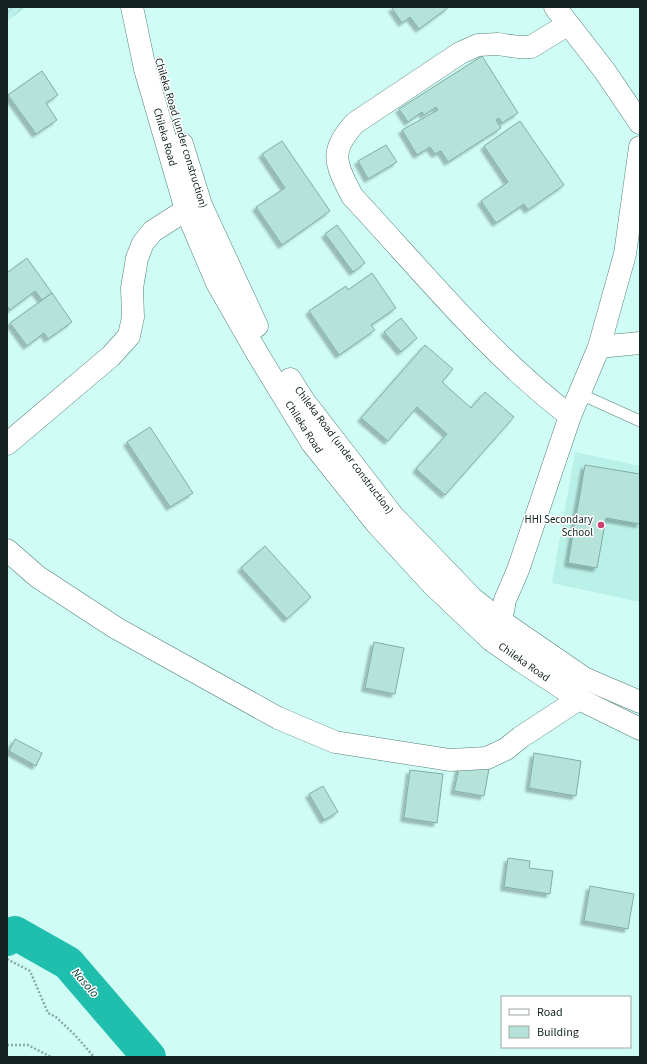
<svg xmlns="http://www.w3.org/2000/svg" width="647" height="1064" font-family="'Source Sans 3',sans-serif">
<defs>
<pattern id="industrial-furrows" width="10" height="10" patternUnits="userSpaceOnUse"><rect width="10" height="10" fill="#b9f0e7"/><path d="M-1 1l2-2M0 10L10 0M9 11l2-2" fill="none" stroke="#9ecec6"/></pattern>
<filter id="shadow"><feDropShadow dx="-3.5" dy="3.5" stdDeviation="1" flood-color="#0004"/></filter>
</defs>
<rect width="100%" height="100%" fill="#cffdf5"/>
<polygon fill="#b9f0e7" points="575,452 640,466 640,602 552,583"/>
<polygon fill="url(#industrial-furrows)" points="7,7 26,7 7,21"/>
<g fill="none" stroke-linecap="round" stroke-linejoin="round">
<polyline stroke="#1fbead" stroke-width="34" points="7,939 15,933 68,963 149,1057"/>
</g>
<g fill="#b5e3da" stroke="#80aca5" filter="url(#shadow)">
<polygon points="394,7 449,7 419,29 410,17 402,23 392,8"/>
<polygon points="482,56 518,113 502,123 499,118 496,120 501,128 448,162 441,151 435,154 430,147 417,155 402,130 438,110 436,107 424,115 422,112 408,122 399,109"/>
<polygon points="42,71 58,95 46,103 57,120 36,134 8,95"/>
<polygon points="520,121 564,185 528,210 524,204 496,223 481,201 508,182 484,146"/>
<polygon points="282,141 330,211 282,245 256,207 285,188 262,154"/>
<polygon points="386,145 397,162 368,179 358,161"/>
<polygon points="337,225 365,263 353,272 325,234"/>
<polygon points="27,258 52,293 42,300 35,291 10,310 7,306 7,273"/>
<polygon points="372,273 396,308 371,325 375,330 339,355 309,311 346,286 348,290"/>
<polygon points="52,293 72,322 48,339 44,333 27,346 10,323"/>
<polygon points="401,318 417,338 401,352 384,332"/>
<polygon points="425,345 453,369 442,382 471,408 485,392 514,417 445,495 416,469 447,434 417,407 388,441 361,418"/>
<polygon points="150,427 193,493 170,507 127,442"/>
<polygon points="585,465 640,474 640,524 606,518 597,568 568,563"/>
<polygon points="265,546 311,597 287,619 241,568"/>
<polygon points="374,642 404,648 395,694 365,688"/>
<polygon points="15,739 42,753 36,766 9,751"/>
<polygon points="534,753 581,761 576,796 529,788"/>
<polygon points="460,763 489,769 484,796 454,791"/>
<polygon points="410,770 443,774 437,823 404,818"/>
<polygon points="323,786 338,812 324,820 309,794"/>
<polygon points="508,858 530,861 529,868 553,871 550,894 504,887"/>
<polygon points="590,886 634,894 628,929 584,921"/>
</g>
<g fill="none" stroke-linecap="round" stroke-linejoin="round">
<defs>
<polyline id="lane" points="578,393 640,421"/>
<g id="street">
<polyline points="555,7 604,70 640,123"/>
<path d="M567,25L531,47H518L498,44L478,45L460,53L355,123C328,152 336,164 352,196C422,271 488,353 570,416"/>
<polyline points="599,347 640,343"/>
<polyline points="7,444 111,356 129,336 133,317 132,288 137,258 143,243 153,231 186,210"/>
<polyline points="7,550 38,577 116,628 278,718 335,742 450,760 487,758 506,749 521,737 579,699"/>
<polyline points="493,636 501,621 505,600 518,570 570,416 599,347 625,254 640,147"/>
</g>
<g id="highway">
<polyline points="132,7 145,69 186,210 217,283 257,353 312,443 376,523 433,585 491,640 521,661 579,699 640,729"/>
<polyline points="182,144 201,205 257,326"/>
<polyline points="290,379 304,401 393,516 472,598 501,621 584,678 640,702"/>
</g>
</defs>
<use href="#lane" stroke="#547f78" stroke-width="12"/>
<use href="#street" stroke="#547f78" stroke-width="23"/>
<use href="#highway" stroke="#547f78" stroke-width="23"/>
<g stroke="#87aaa5" stroke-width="2.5" stroke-dasharray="2 2" stroke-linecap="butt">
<polyline points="7,959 30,971 48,1013 56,1017 75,1035 94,1057"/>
<polyline points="7,1045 28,1045 51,1057"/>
</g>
<use href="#lane" stroke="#fff" stroke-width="11"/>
<use href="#street" stroke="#fff" stroke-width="22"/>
<use href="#highway" stroke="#fff" stroke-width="22"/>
</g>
<circle fill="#cc4071" stroke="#fff" stroke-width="1.5" cx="601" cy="525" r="4"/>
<g text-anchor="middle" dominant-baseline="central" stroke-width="3" stroke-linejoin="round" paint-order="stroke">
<g font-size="11" fill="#122321" stroke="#fff">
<text transform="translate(181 133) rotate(73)">Chileka Road (under construction)</text>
<text transform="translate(165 137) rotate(74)">Chileka Road</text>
<text transform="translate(304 427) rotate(57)">Chileka Road</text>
<text transform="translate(344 450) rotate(53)">Chileka Road (under construction)</text>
<text transform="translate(524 662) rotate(35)">Chileka Road</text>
</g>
<g font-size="11" fill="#122321" stroke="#fff" text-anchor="end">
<text x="593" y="519">HHI Secondary<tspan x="593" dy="13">School</tspan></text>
</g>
<g font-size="12" font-style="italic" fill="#00413a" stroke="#fff">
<text transform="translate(85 983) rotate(49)">Nasolo</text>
</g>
</g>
<rect width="647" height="1064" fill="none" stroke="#122321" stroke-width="16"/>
<rect x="501" y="996" width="130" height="52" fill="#ffffff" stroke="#a0a7a6"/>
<rect x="509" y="1009" width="20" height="6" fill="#ffffff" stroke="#a0a7a6"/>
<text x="537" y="1016" font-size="12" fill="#122321">Road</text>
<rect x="509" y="1026" width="20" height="12" fill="#b5e3da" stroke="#a0a7a6"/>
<text x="537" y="1036" font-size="12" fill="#122321">Building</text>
</svg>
